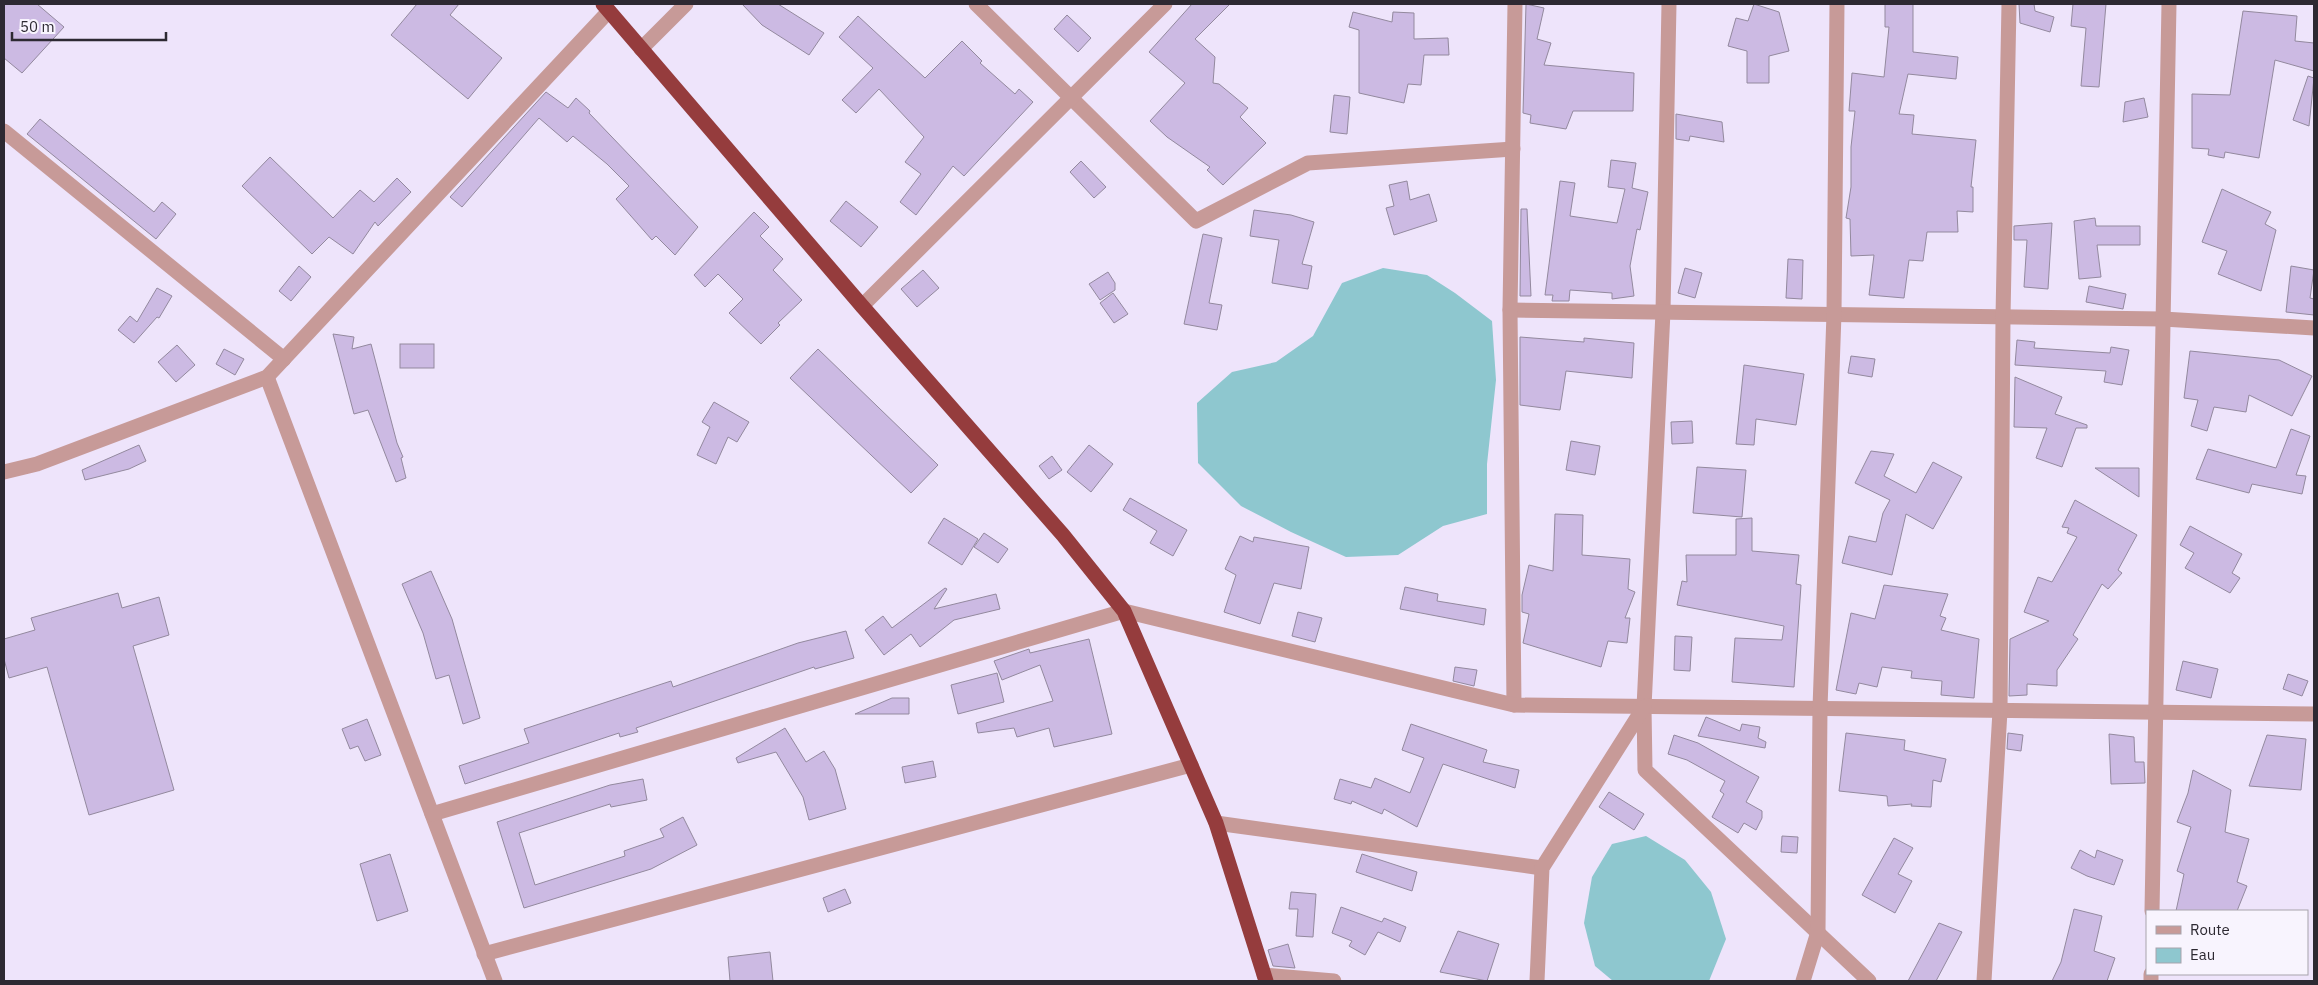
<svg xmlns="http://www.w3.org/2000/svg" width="2318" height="985" font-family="'IBM Plex Sans',sans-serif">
<rect width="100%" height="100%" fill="#eee4fb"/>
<g fill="#8ec7cf">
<polygon points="1383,268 1427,275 1455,293 1492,321 1496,380 1487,464 1487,514 1443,526 1398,555 1346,557 1291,532 1241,506 1198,463 1197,403 1232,372 1276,362 1313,336 1342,283"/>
<polygon points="1646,836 1685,860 1711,892 1726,939 1709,981 1613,981 1595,966 1584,923 1592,877 1612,844"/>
</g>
<g fill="#ccbae3" stroke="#93899e">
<polygon points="4,4 37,4 64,27 22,73 4,58"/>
<polygon points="417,4 459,4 450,15 502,58 468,99 391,35"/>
<polygon points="742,4 778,4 824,33 809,55 762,25"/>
<polygon points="1192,4 1230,4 1195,39 1215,57 1213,83 1219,84 1248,108 1240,117 1266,143 1223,185 1207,170 1210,167 1167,137 1150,121 1185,83 1149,52"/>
<polygon points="1526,4 1544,8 1537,39 1551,43 1544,65 1634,73 1633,111 1573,111 1566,129 1530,123 1531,115 1523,113"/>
<polygon points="1754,4 1779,12 1789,51 1769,56 1769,83 1747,83 1747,51 1728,46 1736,18 1748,21"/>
<polygon points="1885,4 1913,4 1913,52 1958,57 1956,79 1908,74 1899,114 1914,115 1912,134 1976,140 1971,187 1973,187 1973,212 1957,211 1958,232 1927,232 1923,261 1909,260 1904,298 1869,295 1874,255 1851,256 1850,219 1846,218 1851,187 1851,147 1855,111 1849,111 1852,73 1884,77 1889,27 1885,27"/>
<polygon points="2019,4 2034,4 2035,11 2054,17 2050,32 2020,23"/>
<polygon points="2073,4 2106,4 2099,87 2081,86 2086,28 2071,26"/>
<polygon points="2243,11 2297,16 2295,41 2314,43 2314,71 2275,60 2259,158 2225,152 2224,158 2208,155 2209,149 2192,148 2192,94 2230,95"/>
<polygon points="1353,12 1392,22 1393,12 1414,13 1414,39 1448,38 1449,55 1424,55 1421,85 1408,84 1404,103 1359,93 1359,30 1349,27"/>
<polygon points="1067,15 1091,38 1078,52 1054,29"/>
<polygon points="858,16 925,78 962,41 982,61 980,63 1015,94 1019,89 1033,102 964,176 953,166 916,215 900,202 921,174 905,162 924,137 879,89 856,113 842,100 873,68 839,37"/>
<polygon points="2308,76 2314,78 2309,126 2293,120"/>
<polygon points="546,92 568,108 576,98 590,111 589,113 698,227 675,255 656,236 652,240 616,199 629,186 607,164 573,136 567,142 539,118 462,207 450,197"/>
<polygon points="1334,95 1350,97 1347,134 1330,132"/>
<polygon points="2144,98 2148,117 2123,122 2125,102"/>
<polygon points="1676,114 1722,122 1724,142 1690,136 1689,141 1676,139"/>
<polygon points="40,119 154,212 162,202 176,214 156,239 27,134"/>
<polygon points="270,157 333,218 360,190 374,202 397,178 411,192 378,226 375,222 353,254 329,237 312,254 242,186"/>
<polygon points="1611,160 1636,163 1632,188 1648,192 1640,230 1637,229 1630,266 1634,296 1612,299 1612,293 1570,290 1569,301 1552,301 1553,295 1545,295 1560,181 1575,183 1570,216 1617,223 1625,189 1608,187"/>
<polygon points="1081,161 1106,187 1094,198 1070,172"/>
<polygon points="1407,181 1410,200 1429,194 1437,221 1394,235 1386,208 1394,206 1389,185"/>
<polygon points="2222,189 2271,212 2265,224 2276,230 2261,291 2218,274 2227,251 2202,242"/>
<polygon points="846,201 878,227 861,247 830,221"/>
<polygon points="1521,209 1527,209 1531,296 1520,296"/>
<polygon points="1254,210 1291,215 1314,222 1302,264 1312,266 1308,289 1272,283 1279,240 1250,236"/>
<polygon points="754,212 769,227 760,236 783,259 773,270 802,300 778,323 780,325 761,344 729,313 743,299 718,274 705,287 694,275"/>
<polygon points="2095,218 2096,226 2140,226 2140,245 2097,245 2101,277 2079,279 2074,221"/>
<polygon points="2052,223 2048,289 2024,287 2027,240 2014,240 2014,226"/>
<polygon points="1203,234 1222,238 1209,303 1222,305 1217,330 1184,324"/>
<polygon points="1788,259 1803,260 1802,299 1786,298"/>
<polygon points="299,266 311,277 291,301 279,291"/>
<polygon points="2291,266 2314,270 2310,298 2314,299 2314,315 2286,312"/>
<polygon points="1685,268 1702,273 1695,298 1678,293"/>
<polygon points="923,270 939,288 917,307 901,289"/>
<polygon points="1108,272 1115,283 1115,290 1100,300 1089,284"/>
<polygon points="2089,286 2126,294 2123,309 2086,302"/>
<polygon points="157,288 172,296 159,318 157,317 134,343 118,330 130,316 137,322"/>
<polygon points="1113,293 1128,314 1114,323 1100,303"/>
<polygon points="333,334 354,337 352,349 371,344 397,443 403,457 401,458 406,478 396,482 368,410 354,414"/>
<polygon points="1520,337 1584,342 1584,338 1634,343 1632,378 1566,371 1560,410 1520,405"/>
<polygon points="2017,340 2035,342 2034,348 2110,353 2111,347 2129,350 2122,385 2104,382 2106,371 2015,365"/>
<rect x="400" y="344" width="34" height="24"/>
<polygon points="177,345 195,365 176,382 158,362"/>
<polygon points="224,349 244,359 235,375 216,364"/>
<polygon points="818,349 938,465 911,493 790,378"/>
<polygon points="2190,351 2279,360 2312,376 2292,416 2249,395 2246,412 2214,407 2207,431 2191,426 2198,400 2184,398"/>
<polygon points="1851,356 1875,359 1872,377 1848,373"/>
<polygon points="1744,365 1804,374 1796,425 1756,419 1754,445 1736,444"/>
<polygon points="2015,377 2062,397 2055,414 2087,425 2087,428 2076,428 2062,467 2036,458 2047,428 2014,427"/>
<polygon points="714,402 749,422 737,442 728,437 716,464 697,455 710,427 702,422"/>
<polygon points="1692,421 1693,443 1672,444 1671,422"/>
<polygon points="2291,429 2310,436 2296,475 2306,476 2302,494 2252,484 2249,493 2196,479 2208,449 2276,468"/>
<polygon points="1571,441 1600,446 1595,475 1566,470"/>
<polygon points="139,445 146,461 129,469 85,480 82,470"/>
<polygon points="1089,445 1113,464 1091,492 1067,472"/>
<polygon points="1871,451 1894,454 1884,476 1916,493 1933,462 1962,477 1933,529 1906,514 1892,575 1842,563 1849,536 1876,542 1883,513 1890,500 1855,483"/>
<polygon points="1052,456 1062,470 1049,479 1039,466"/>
<polygon points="1697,467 1746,470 1742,517 1693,513"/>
<polygon points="2095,468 2139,468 2139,497"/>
<polygon points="1130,498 1187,530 1173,556 1150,543 1157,531 1123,510"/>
<polygon points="2075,500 2137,535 2118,570 2122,573 2108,589 2102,584 2073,635 2078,639 2057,670 2057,686 2027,684 2027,695 2009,696 2010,639 2049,621 2024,612 2038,577 2052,582 2077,537 2067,533 2069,528 2062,527"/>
<polygon points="1555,514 1583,515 1582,555 1630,559 1628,589 1635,592 1625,618 1630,618 1627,643 1608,641 1601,667 1523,643 1529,614 1522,612 1522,595 1529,565 1553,571"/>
<polygon points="944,518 978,539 962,565 928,543"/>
<polygon points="1752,518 1752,551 1799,555 1796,584 1801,585 1794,687 1732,682 1735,638 1782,640 1784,626 1677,605 1682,581 1687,582 1686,555 1736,555 1736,519"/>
<polygon points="2190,526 2242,554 2232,573 2240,578 2230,593 2185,568 2194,553 2180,545"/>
<polygon points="984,533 1008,549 998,563 974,547"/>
<polygon points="1240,536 1253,542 1254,537 1309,547 1301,589 1274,583 1260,624 1224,612 1236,575 1225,569"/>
<polygon points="431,571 452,619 480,718 463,724 449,675 436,679 423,633 402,584"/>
<polygon points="1884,585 1948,594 1940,616 1946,618 1941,630 1979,639 1974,698 1941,695 1942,681 1911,678 1912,671 1882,667 1877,687 1859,683 1856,694 1836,690 1851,613 1875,619"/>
<polygon points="1405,587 1438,594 1437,601 1486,609 1484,625 1400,609"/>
<polygon points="945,588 947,589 934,609 996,594 1000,609 954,620 920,647 911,634 884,655 865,630 883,616 892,628"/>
<polygon points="118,593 122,608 159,597 169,635 133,646 174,790 89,815 47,667 9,678 4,659 4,639 35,630 31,618"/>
<polygon points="1298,612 1322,618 1315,642 1292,636"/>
<polygon points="846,631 854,658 815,669 814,667 636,728 638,732 620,737 619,733 465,784 459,766 529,743 524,729 671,681 673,687 798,643"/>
<polygon points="1675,636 1692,637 1690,671 1674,670"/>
<polygon points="1089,639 1112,734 1054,747 1049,728 1017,737 1014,728 978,733 976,723 1053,701 1040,665 1002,680 994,661 1029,649 1030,653"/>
<polygon points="2183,661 2218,669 2211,698 2176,690"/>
<polygon points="1455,667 1477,670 1474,686 1453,681"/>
<polygon points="997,673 1004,702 958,714 951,685"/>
<polygon points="2288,674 2308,681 2302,696 2283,689"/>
<polygon points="892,698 909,698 909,714 855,714"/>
<polygon points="1706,717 1740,731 1742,724 1760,727 1758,738 1766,742 1765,748 1698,736"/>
<polygon points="367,719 381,755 365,761 358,746 350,749 342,729"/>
<polygon points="1411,724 1487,750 1483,762 1519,770 1515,788 1443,764 1417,827 1384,809 1382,814 1352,801 1351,804 1334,799 1340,779 1371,788 1375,778 1410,793 1424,758 1402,750"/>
<polygon points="785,728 806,762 824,751 835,769 846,809 809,820 803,797 776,752 738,763 736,758"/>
<polygon points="1846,733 1905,740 1904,750 1946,759 1941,782 1933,780 1931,807 1911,806 1912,804 1888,806 1887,796 1839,791"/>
<polygon points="2008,733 2023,735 2021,751 2007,749"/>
<polygon points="2109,734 2134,737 2135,762 2144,762 2145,783 2111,784"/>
<polygon points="1674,735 1698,743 1759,777 1746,802 1762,811 1762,818 1756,830 1744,823 1738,833 1712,817 1724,794 1720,791 1725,781 1687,760 1668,754"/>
<polygon points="2267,735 2306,739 2301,790 2249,786"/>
<polygon points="933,761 936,777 905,783 902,767"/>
<polygon points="2193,770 2231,790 2225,832 2249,839 2237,882 2247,886 2237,911 2176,911 2184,874 2177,871 2191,827 2177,822 2188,793"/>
<polygon points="643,779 647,800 611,807 610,804 519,833 535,885 625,856 624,851 664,837 660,829 683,817 697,845 651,869 524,908 497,822 610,785"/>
<polygon points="1609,792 1644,814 1634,830 1599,807"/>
<polygon points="1782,836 1798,837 1797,853 1781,852"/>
<polygon points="1894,838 1913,848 1898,874 1912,881 1895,913 1862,895"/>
<polygon points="2080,850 2095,858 2097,850 2123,860 2114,885 2087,876 2071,868"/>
<polygon points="390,854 408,911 377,921 360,864"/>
<polygon points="1362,854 1417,872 1412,891 1356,872"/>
<polygon points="845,889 851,903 828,912 823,898"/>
<polygon points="1291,892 1316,894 1313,937 1296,936 1298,909 1289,909"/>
<polygon points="1341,907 1382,922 1384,918 1406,927 1400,942 1378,932 1365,955 1349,946 1352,941 1332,933"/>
<polygon points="2074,909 2102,916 2094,951 2115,958 2107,981 2052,981 2061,962"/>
<polygon points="1939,923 1962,932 1936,981 1908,981"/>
<polygon points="1458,931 1499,944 1487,981 1440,972"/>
<polygon points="1288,944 1295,968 1273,966 1268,950"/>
<polygon points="770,952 773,981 730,981 728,957"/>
</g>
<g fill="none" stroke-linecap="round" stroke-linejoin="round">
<g stroke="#c79a98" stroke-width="15">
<polyline points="976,4 1196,221 1308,163 1513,149"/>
<polyline points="1669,4 1663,312 1644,707 1645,770 1869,981"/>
<polyline points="641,49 686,4"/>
<polyline points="4,131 284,359"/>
<polyline points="862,306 1165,4"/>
<polyline points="1510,310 2163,319 2314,328"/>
<polyline points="267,377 495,981"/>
<polyline points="4,472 37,464 267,377 609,11"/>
<polyline points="1514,705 1510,310 1515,4"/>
<polyline points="432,814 1124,611 1514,705 2314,714"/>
<polyline points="1216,823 1542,868"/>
<polyline points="2152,911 2169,4"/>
<polyline points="484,954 1191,765"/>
<polyline points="1264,975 1334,981"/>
<polyline points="1537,981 1542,868 1644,707"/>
<polyline points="1803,981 1818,932 1820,708 1834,314 1837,4"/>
<polyline points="1984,981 2000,711 2003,317 2009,4"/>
<polyline points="2151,981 2151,974"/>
</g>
<polyline stroke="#953c3d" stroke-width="15" points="603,4 862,306 1063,535 1124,611 1216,823 1266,981"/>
</g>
<rect width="2318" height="985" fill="none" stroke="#2d2932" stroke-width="10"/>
<rect x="2146" y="910" width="162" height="65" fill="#f8f4fe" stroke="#a7a3ac"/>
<rect x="2156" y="926" width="25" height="8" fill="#c79a98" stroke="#a7a3ac"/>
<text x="2190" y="935" font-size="15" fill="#2d2932">Route</text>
<rect x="2156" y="948" width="25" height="15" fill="#8ec7cf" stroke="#a7a3ac"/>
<text x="2190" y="960" font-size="15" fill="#2d2932">Eau</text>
<path d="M12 32v8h154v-8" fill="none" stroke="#2d2932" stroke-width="2.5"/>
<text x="20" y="32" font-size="15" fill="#2d2932" stroke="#f8f4fe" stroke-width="4" paint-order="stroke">50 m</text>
</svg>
